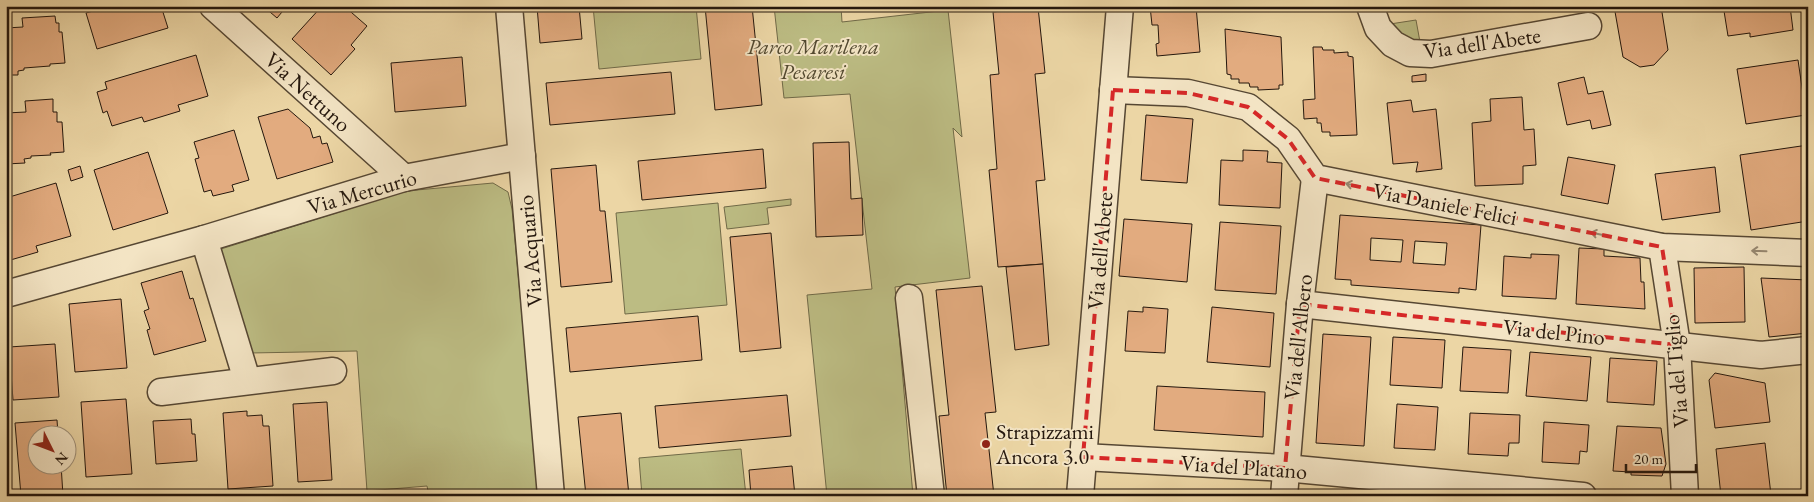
<svg xmlns="http://www.w3.org/2000/svg" width="1814" height="502" font-family="'EB Garamond',serif">
<rect width="100%" height="100%" fill="#ecd6a5"/>
<filter id="stains"><feTurbulence type="fractalNoise" baseFrequency=".004" numOctaves="4"/><feColorMatrix values="0 0 0 0 .2 0 0 0 0 .09 0 0 0 0 .02 0 0 0 .5 -.17"/></filter>
<radialGradient id="worn" r=".72"><stop offset=".6" stop-color="#630" stop-opacity="0"/><stop offset="1" stop-color="#630" stop-opacity=".3"/></radialGradient>
<g fill="#bcbc83" stroke="#706a48">
<polygon points="593,6 696,6 701,59 599,69"/>
<polygon points="774,6 841,6 842,22 948,10 962,137 953,128 970,278 895,287 913,496 827,496 807,295 872,289 850,94 784,98"/>
<polygon points="1416,20 1420,42 1400,34 1390,24"/>
<polygon points="493,183 508,192 512,209 539,496 429,496 427,486 367,491 357,351 251,353 221,249 406,191"/>
<polygon points="791,199 791,205 767,208 769,224 727,229 724,207"/>
<polygon points="718,203 727,305 625,314 616,213"/>
<polygon points="741,449 746,496 642,496 639,458"/>
</g>
<g fill="#e2ab7f" stroke="#24170d" fill-rule="evenodd">
<polygon points="91,6 161,6 168,28 97,49 86,13 93,11"/>
<polygon points="263,6 287,6 277,18"/>
<polygon points="322,6 344,6 367,26 351,45 355,49 331,75 292,39"/>
<polygon points="384,6 445,6 384,10"/>
<polygon points="537,6 579,6 582,39 540,43"/>
<polygon points="705,6 752,6 762,105 715,110"/>
<polygon points="1150,6 1196,6 1200,52 1157,56 1156,44 1159,43 1158,25 1152,25"/>
<polygon points="1614,6 1661,6 1668,50 1654,65 1640,67 1623,57"/>
<polygon points="1728,6 1790,6 1793,30 1750,37 1750,33 1728,36 1724,11 1729,11"/>
<polygon points="1038,7 1045,73 1035,74 1045,180 1036,181 1043,264 998,267 989,170 997,169 990,75 999,74 993,12"/>
<polygon points="55,16 56,23 59,23 59,32 62,32 65,63 50,64 50,66 24,68 24,70 18,71 18,75 6,75 6,28 23,27 22,18"/>
<polygon points="1225,29 1281,37 1283,85 1279,85 1279,89 1258,90 1258,87 1250,87 1249,83 1239,83 1239,79 1231,79 1231,75 1227,74"/>
<polygon points="1313,47 1322,47 1323,50 1334,50 1334,53 1348,52 1348,56 1353,57 1357,135 1330,136 1330,132 1322,132 1321,123 1317,123 1317,118 1304,119 1303,100 1315,99"/>
<polygon points="196,55 208,96 178,105 180,111 144,122 142,117 112,126 107,111 103,113 97,92 107,89 105,82"/>
<polygon points="462,57 466,106 395,112 391,63"/>
<polygon points="1798,60 1806,115 1746,124 1737,69"/>
<polygon points="671,72 675,114 550,125 546,83"/>
<polygon points="1426,74 1426,81 1412,82 1412,76"/>
<polygon points="1584,77 1588,94 1603,91 1611,125 1592,129 1590,120 1567,125 1558,83"/>
<polygon points="1522,97 1524,130 1534,129 1536,165 1523,166 1523,184 1475,186 1472,123 1491,121 1490,99"/>
<polygon points="53,99 53,112 57,112 57,122 62,122 64,152 50,153 51,155 31,156 31,158 24,159 25,163 6,164 6,113 26,112 25,101"/>
<polygon points="1411,100 1413,112 1436,109 1442,169 1416,172 1418,162 1393,164 1387,103"/>
<polygon points="288,109 310,128 313,138 320,136 322,144 327,143 333,162 277,179 258,117"/>
<polygon points="1146,115 1193,119 1187,183 1141,180"/>
<polygon points="234,130 249,180 232,185 234,191 213,196 211,190 204,192 195,159 199,158 194,142"/>
<polygon points="849,142 851,199 862,198 863,235 816,237 813,143"/>
<polygon points="1808,145 1808,221 1751,230 1740,155"/>
<polygon points="763,149 766,188 642,200 638,161"/>
<polygon points="1243,150 1268,151 1267,162 1282,163 1280,208 1219,205 1221,160 1243,161"/>
<polygon points="148,152 168,213 113,230 94,170"/>
<polygon points="1568,157 1615,165 1608,204 1561,195"/>
<polygon points="596,165 600,211 605,211 612,282 561,287 551,169"/>
<polygon points="80,166 83,177 71,181 68,170"/>
<polygon points="1715,167 1720,212 1662,220 1655,174"/>
<polygon points="56,183 71,236 36,246 38,252 7,261 6,198"/>
<path d="M1340,215L1481,225L1476,290L1459,288V293L1351,285V280L1335,279ZM1371,238L1403,240L1401,262L1370,260ZM1415,241L1447,243L1445,265L1413,263Z"/>
<polygon points="1124,219 1192,224 1187,282 1119,276"/>
<polygon points="1220,222 1281,226 1276,294 1215,290"/>
<polygon points="771,233 781,348 740,352 730,237"/>
<polygon points="1579,248 1604,249 1604,256 1640,258 1641,282 1644,282 1645,309 1576,304"/>
<polygon points="1531,254 1559,255 1556,299 1502,296 1504,256 1531,258"/>
<polygon points="1043,264 1049,345 1015,350 1006,267"/>
<polygon points="1744,267 1745,322 1695,323 1694,268"/>
<polygon points="182,271 190,299 193,298 206,341 154,355 147,330 150,329 144,311 149,309 141,283"/>
<polygon points="1761,278 1808,280 1808,333 1769,337"/>
<polygon points="982,286 996,412 985,413 994,496 947,496 939,416 949,415 936,290"/>
<polygon points="121,299 127,368 75,372 69,304"/>
<polygon points="1143,307 1168,309 1165,353 1125,351 1128,311 1143,312"/>
<polygon points="1212,307 1274,313 1270,367 1207,362"/>
<polygon points="698,316 702,360 570,372 566,328"/>
<polygon points="1323,334 1371,337 1364,446 1316,443"/>
<polygon points="1393,337 1445,340 1442,388 1390,385"/>
<polygon points="55,344 59,397 13,400 9,347"/>
<polygon points="1463,347 1511,350 1508,393 1460,391"/>
<polygon points="1530,352 1591,357 1587,401 1526,396"/>
<polygon points="1610,358 1657,361 1654,405 1607,402"/>
<polygon points="1715,373 1765,383 1770,422 1715,428 1709,380"/>
<polygon points="1157,386 1265,392 1263,437 1154,430"/>
<polygon points="787,395 791,436 659,448 655,406"/>
<polygon points="126,399 132,474 86,477 81,402"/>
<polygon points="327,402 332,480 298,482 293,404"/>
<polygon points="1397,404 1438,407 1435,450 1394,448"/>
<polygon points="247,411 247,416 262,415 263,426 269,426 273,486 228,489 223,413"/>
<polygon points="621,413 629,496 586,496 578,417"/>
<polygon points="1470,413 1520,415 1519,443 1509,443 1508,456 1468,454"/>
<polygon points="191,419 192,434 195,434 197,461 156,464 153,421"/>
<polygon points="57,420 58,434 38,434 38,464 61,464 63,496 21,496 15,423"/>
<polygon points="1544,422 1589,425 1587,452 1580,451 1579,464 1542,462"/>
<polygon points="1617,426 1661,428 1666,464 1662,476 1631,475 1631,472 1613,471"/>
<polygon points="1765,443 1771,495 1721,496 1716,449"/>
<polygon points="792,466 795,496 751,496 749,470"/>
</g>
<g fill="none" stroke-linecap="round" stroke-linejoin="round">
<defs>
<g id="street">
<polyline points="213,6 404,178"/>
<polyline points="509,6 551,496"/>
<polyline points="1370,6 1378,28 1393,44 1410,53 1431,54 1588,26"/>
<polyline points="1113,90 1188,93 1248,107 1288,139 1315,178 1662,247 1808,253"/>
<polyline points="204,239 247,380"/>
<polyline points="1662,247 1677,345 1685,496"/>
<polyline points="6,294 204,239 404,178 522,156"/>
<polyline points="909,298 931,496"/>
<polyline points="1300,304 1761,355 1808,350"/>
<polyline points="161,392 333,371"/>
<polyline points="1083,457 1285,468 1583,496"/>
<polyline points="1080,496 1120,6"/>
<polyline points="1284,496 1300,304 1315,178"/>
</g>
</defs>
<use href="#street" stroke="#564733" stroke-width="29"/>
<use href="#street" stroke="#f3e4c4" stroke-width="26"/>
</g>
<defs><path id="oneway-shaft" d="M-6 0H5M1.5-3L5.5 0L1.5 3" fill="none" stroke-width="1.6" stroke-linecap="round" stroke-linejoin="round" transform="scale(1.25)"/></defs>
<g stroke="#968872">
<use href="#oneway-shaft" transform="translate(1353 185) rotate(-169)"/>
<use href="#oneway-shaft" transform="translate(1598 234) rotate(-169)"/>
<use href="#oneway-shaft" transform="translate(1759 251) rotate(-178)"/>
</g>
<path fill="none" stroke="#d62828" stroke-width="4" stroke-dasharray="10 6" stroke-linejoin="round" d="M1113,90L1188,93L1248,107L1288,139L1315,178L1662,247L1677,345L1300,304L1285,468L1083,457Z"/>
<circle fill="#8f2418" stroke="#f3e4c4" stroke-width="2" cx="986" cy="444" r="5"/>
<g text-anchor="middle" dominant-baseline="central" stroke-width="4" stroke-linejoin="round" paint-order="stroke">
<g font-size="22" fill="#24170d" stroke="#f3e4c4">
<text transform="translate(1482 43) rotate(-8)">Via dell'Abete</text>
<text transform="translate(308 92) rotate(42)">Via Nettuno</text>
<text transform="translate(362 192) rotate(-16)">Via Mercurio</text>
<text transform="translate(1445 204) rotate(11)">Via Daniele Felici</text>
<text transform="translate(530 251) rotate(-95)">Via Acquario</text>
<text transform="translate(1100 251) rotate(-85)">Via dell'Abete</text>
<text transform="translate(1554 332) rotate(6)">Via del Pino</text>
<text transform="translate(1298 337) rotate(-84)">Via dell'Albero</text>
<text transform="translate(1676 371) rotate(-95)">Via del Tiglio</text>
<text transform="translate(1244 467) rotate(4)">Via del Platano</text>
</g>
<g font-size="22" font-style="italic" fill="#524930" stroke="#f3e4c4">
<text x="813" y="46">Parco Marilena<tspan x="813" dy="25">Pesaresi</tspan></text>
</g>
<g font-size="22" fill="#24170d" stroke="#f3e4c4" text-anchor="start">
<text x="996" y="431">Strapizzami<tspan x="996" dy="25">Ancora 3.0</tspan></text>
</g>
</g>
<rect width="1814" height="502" fill="none" stroke="#ecd6a5" stroke-width="25"/>
<rect x="8" y="8" width="1799" height="487" fill="none" stroke="#24170d" stroke-width="2.5"/>
<rect x="12" y="12" width="1789" height="477" fill="none" stroke="#24170d"/>
<g transform="translate(52 450) rotate(132)"><circle r="24" fill="#f3e4c4" stroke="#a0927b"/>
<path d="M0-4L9 19L0 12L-9 19Z" fill="#8f2418"/>
<text y="-8" font-size="14" font-weight="bold" text-anchor="middle" fill="#24170d">N</text>
</g>
<path d="M1626 464v8h70v-8" fill="none" stroke="#24170d" stroke-width="2.5"/>
<text x="1634" y="464" font-size="15" fill="#24170d" stroke="#f3e4c4" stroke-width="4" paint-order="stroke">20 m</text>
<rect width="100%" height="100%" filter="url(#stains)"/>
<rect width="100%" height="100%" fill="url(#worn)"/>
</svg>
